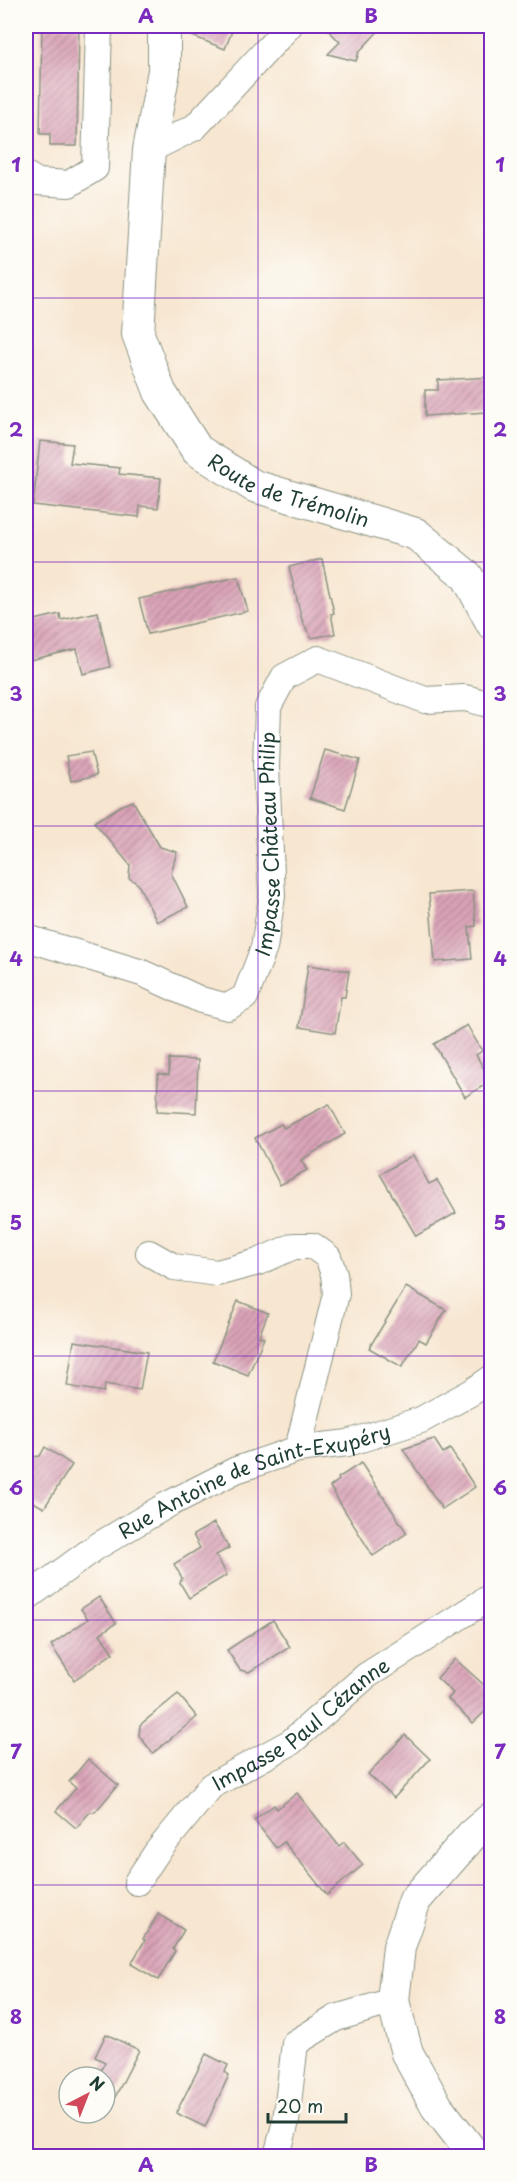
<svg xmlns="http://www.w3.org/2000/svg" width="517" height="2182" font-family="'Playpen Sans',sans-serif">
<defs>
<pattern id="building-hatch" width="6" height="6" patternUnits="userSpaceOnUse" patternTransform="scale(1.5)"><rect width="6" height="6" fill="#daa3b7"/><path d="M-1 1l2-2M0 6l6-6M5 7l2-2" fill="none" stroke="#b08696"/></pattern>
</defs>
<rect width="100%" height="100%" fill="#fdfcf7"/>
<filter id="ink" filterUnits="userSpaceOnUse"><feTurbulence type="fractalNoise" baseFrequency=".0167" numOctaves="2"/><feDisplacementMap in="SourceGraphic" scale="12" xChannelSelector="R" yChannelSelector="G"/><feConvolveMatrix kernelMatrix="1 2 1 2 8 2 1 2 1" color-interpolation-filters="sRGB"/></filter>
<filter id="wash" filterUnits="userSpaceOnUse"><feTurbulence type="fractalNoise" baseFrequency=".008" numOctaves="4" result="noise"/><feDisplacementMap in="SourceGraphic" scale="24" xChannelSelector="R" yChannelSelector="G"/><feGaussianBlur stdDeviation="1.35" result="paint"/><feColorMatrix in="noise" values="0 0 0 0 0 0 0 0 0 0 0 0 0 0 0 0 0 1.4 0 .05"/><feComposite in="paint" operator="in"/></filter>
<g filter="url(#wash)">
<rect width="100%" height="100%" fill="#f7e6d0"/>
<g id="blocks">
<g fill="url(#building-hatch)">
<polygon points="42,26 79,26 77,146 50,146 50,134 40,134"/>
<polygon points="182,26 234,26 225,49 182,32"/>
<polygon points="324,26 383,26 359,52 356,61 328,54 340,42"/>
<polygon points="492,377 492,409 487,409 487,412 425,416 425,390 438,390 438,380"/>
<polygon points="40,441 73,444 70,463 120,468 119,474 161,478 158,508 140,506 139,517 33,505"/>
<polygon points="322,559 334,613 331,614 335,634 311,638 302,620 289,567"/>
<polygon points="238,577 248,611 148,634 139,599"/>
<polygon points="98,612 110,667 83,674 77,649 26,661 26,622 60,614 61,620"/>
<polygon points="325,750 360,760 345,809 310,798"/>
<polygon points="91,752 97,775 71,781 66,756"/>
<polygon points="133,801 160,847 177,852 171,873 188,907 157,922 138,884 129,878 130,865 94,822 121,806"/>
<polygon points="473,891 476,926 469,927 472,959 435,962 429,894"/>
<polygon points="308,965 349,971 345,997 341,997 335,1033 299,1027"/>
<polygon points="467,1025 482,1051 476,1055 491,1081 465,1097 434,1044"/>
<polygon points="169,1059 198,1060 196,1113 157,1111 158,1074 169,1075"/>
<polygon points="329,1104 345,1134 301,1160 307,1170 280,1185 255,1138 281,1124 284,1128"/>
<polygon points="413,1155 429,1184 437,1180 456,1213 416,1236 380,1174"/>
<polygon points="406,1287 446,1310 426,1343 419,1339 402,1367 369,1348"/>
<polygon points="238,1301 268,1313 259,1336 264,1338 248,1375 213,1361"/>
<polygon points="74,1341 147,1352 140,1390 105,1384 104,1392 67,1386"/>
<polygon points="434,1439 443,1453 450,1449 475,1487 442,1509 403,1449"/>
<polygon points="45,1447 72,1465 44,1508 26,1498 26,1458 40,1456"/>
<polygon points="361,1463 407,1533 373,1556 330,1487 339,1480 338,1478"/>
<polygon points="214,1523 229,1548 216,1555 227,1575 189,1598 180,1583 182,1578 174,1564 200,1548 193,1535"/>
<polygon points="99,1597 116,1623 100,1634 113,1653 74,1680 51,1645 88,1619 81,1609"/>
<polygon points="273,1620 290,1647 249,1672 240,1670 227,1650"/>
<polygon points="455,1659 492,1692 492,1705 473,1723 448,1699 453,1693 437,1678"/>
<polygon points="178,1694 197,1717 153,1753 139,1736 140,1725"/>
<polygon points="405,1735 430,1759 394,1798 368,1774"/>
<polygon points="88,1759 118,1785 95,1812 90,1812 76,1828 56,1811 76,1788 69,1782"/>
<polygon points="297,1793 339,1846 344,1842 363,1865 327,1895 284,1842 276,1848 254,1820 274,1805 277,1809"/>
<polygon points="158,1914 184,1930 173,1949 175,1951 158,1980 131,1964 145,1940 143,1939"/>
<polygon points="106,2034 139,2050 105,2117 105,2077 97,2077 105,2062 95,2057"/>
<polygon points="206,2054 228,2065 225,2072 229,2075 205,2127 176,2113"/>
</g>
</g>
</g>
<g filter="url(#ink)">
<use href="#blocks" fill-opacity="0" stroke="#8b9282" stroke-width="1.5"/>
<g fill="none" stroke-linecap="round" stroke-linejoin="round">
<defs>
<g id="minor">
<polyline points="149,150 195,127 289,26"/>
<polyline points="26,175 38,182 69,184 95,168 99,26"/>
<path id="s1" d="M26,936L30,939L142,973L201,1000L228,1007L245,997L264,948L272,896L266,767L268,707L284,677L318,659L425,700L465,698L492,705"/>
<polyline points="149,1253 174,1267 217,1273 258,1262 294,1246 313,1246 328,1257 334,1274 336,1294 298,1449"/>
<path id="s2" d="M26,1598L96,1547L167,1505L236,1470L298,1449L348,1443L421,1420L472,1392L492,1378"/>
<path id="s3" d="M137,1882L157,1852L211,1786L291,1742L366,1676L492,1596"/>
<polyline points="277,2156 286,2121 295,2043 336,2018 393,2001"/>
</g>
<g id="tertiary">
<path id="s4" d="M164,26V71L149,150L138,334L160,392L197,450L254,486L416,534L467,576L492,623"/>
<polyline points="475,2156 437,2107 407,2053 393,2001 399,1947 415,1900 472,1835 492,1818"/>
</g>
</defs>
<use href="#minor" stroke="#8b9282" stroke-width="28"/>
<use href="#tertiary" stroke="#8b9282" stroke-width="34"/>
<use href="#minor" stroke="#fff" stroke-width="26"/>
<use href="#tertiary" stroke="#fff" stroke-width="32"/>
</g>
</g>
<path fill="none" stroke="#7b2cbf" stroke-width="1.5" stroke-opacity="0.55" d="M258,26V2156M26,298H492M26,562H492M26,826H492M26,1091H492M26,1356H492M26,1620H492M26,1885H492"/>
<g text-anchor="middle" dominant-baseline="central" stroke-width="4.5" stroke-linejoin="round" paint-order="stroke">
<g font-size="20" fill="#1f3d34" stroke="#fdfcf7">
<text stroke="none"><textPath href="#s4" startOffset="542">Route de Trémolin</textPath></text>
<text stroke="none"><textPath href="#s1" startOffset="392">Impasse Château Philip</textPath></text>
<text stroke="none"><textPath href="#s2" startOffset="260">Rue Antoine de Saint-Exupéry</textPath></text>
<text stroke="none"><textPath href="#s3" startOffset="231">Impasse Paul Cézanne</textPath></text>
</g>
</g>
<rect width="517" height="2182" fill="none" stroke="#fdfcf7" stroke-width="66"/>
<g transform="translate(87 2095) rotate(42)"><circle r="28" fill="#fdfcf7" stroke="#a4b0a9" stroke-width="1.5"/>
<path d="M0-4.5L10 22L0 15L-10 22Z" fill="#d1495b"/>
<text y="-9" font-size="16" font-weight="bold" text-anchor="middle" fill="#1f3d34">N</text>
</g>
<path d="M268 2113v9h78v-9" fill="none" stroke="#1f3d34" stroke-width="3"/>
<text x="277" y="2113" font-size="18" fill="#1f3d34" stroke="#fdfcf7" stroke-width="4.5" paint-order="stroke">20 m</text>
<rect x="33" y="33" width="451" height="2116" fill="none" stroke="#7b2cbf" stroke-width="2"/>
<g font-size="20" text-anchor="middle" font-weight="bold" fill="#7b2cbf">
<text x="146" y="23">A</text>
<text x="371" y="23">B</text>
<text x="16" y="172">1</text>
<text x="500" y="172">1</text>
<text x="16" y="437">2</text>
<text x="500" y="437">2</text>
<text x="16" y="701">3</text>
<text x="500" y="701">3</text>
<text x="16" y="966">4</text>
<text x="500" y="966">4</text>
<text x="16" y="1230">5</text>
<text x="500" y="1230">5</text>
<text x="16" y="1495">6</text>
<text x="500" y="1495">6</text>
<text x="16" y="1759">7</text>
<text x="500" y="1759">7</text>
<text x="16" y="2024">8</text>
<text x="500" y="2024">8</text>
<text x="146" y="2172">A</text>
<text x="371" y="2172">B</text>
</g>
</svg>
